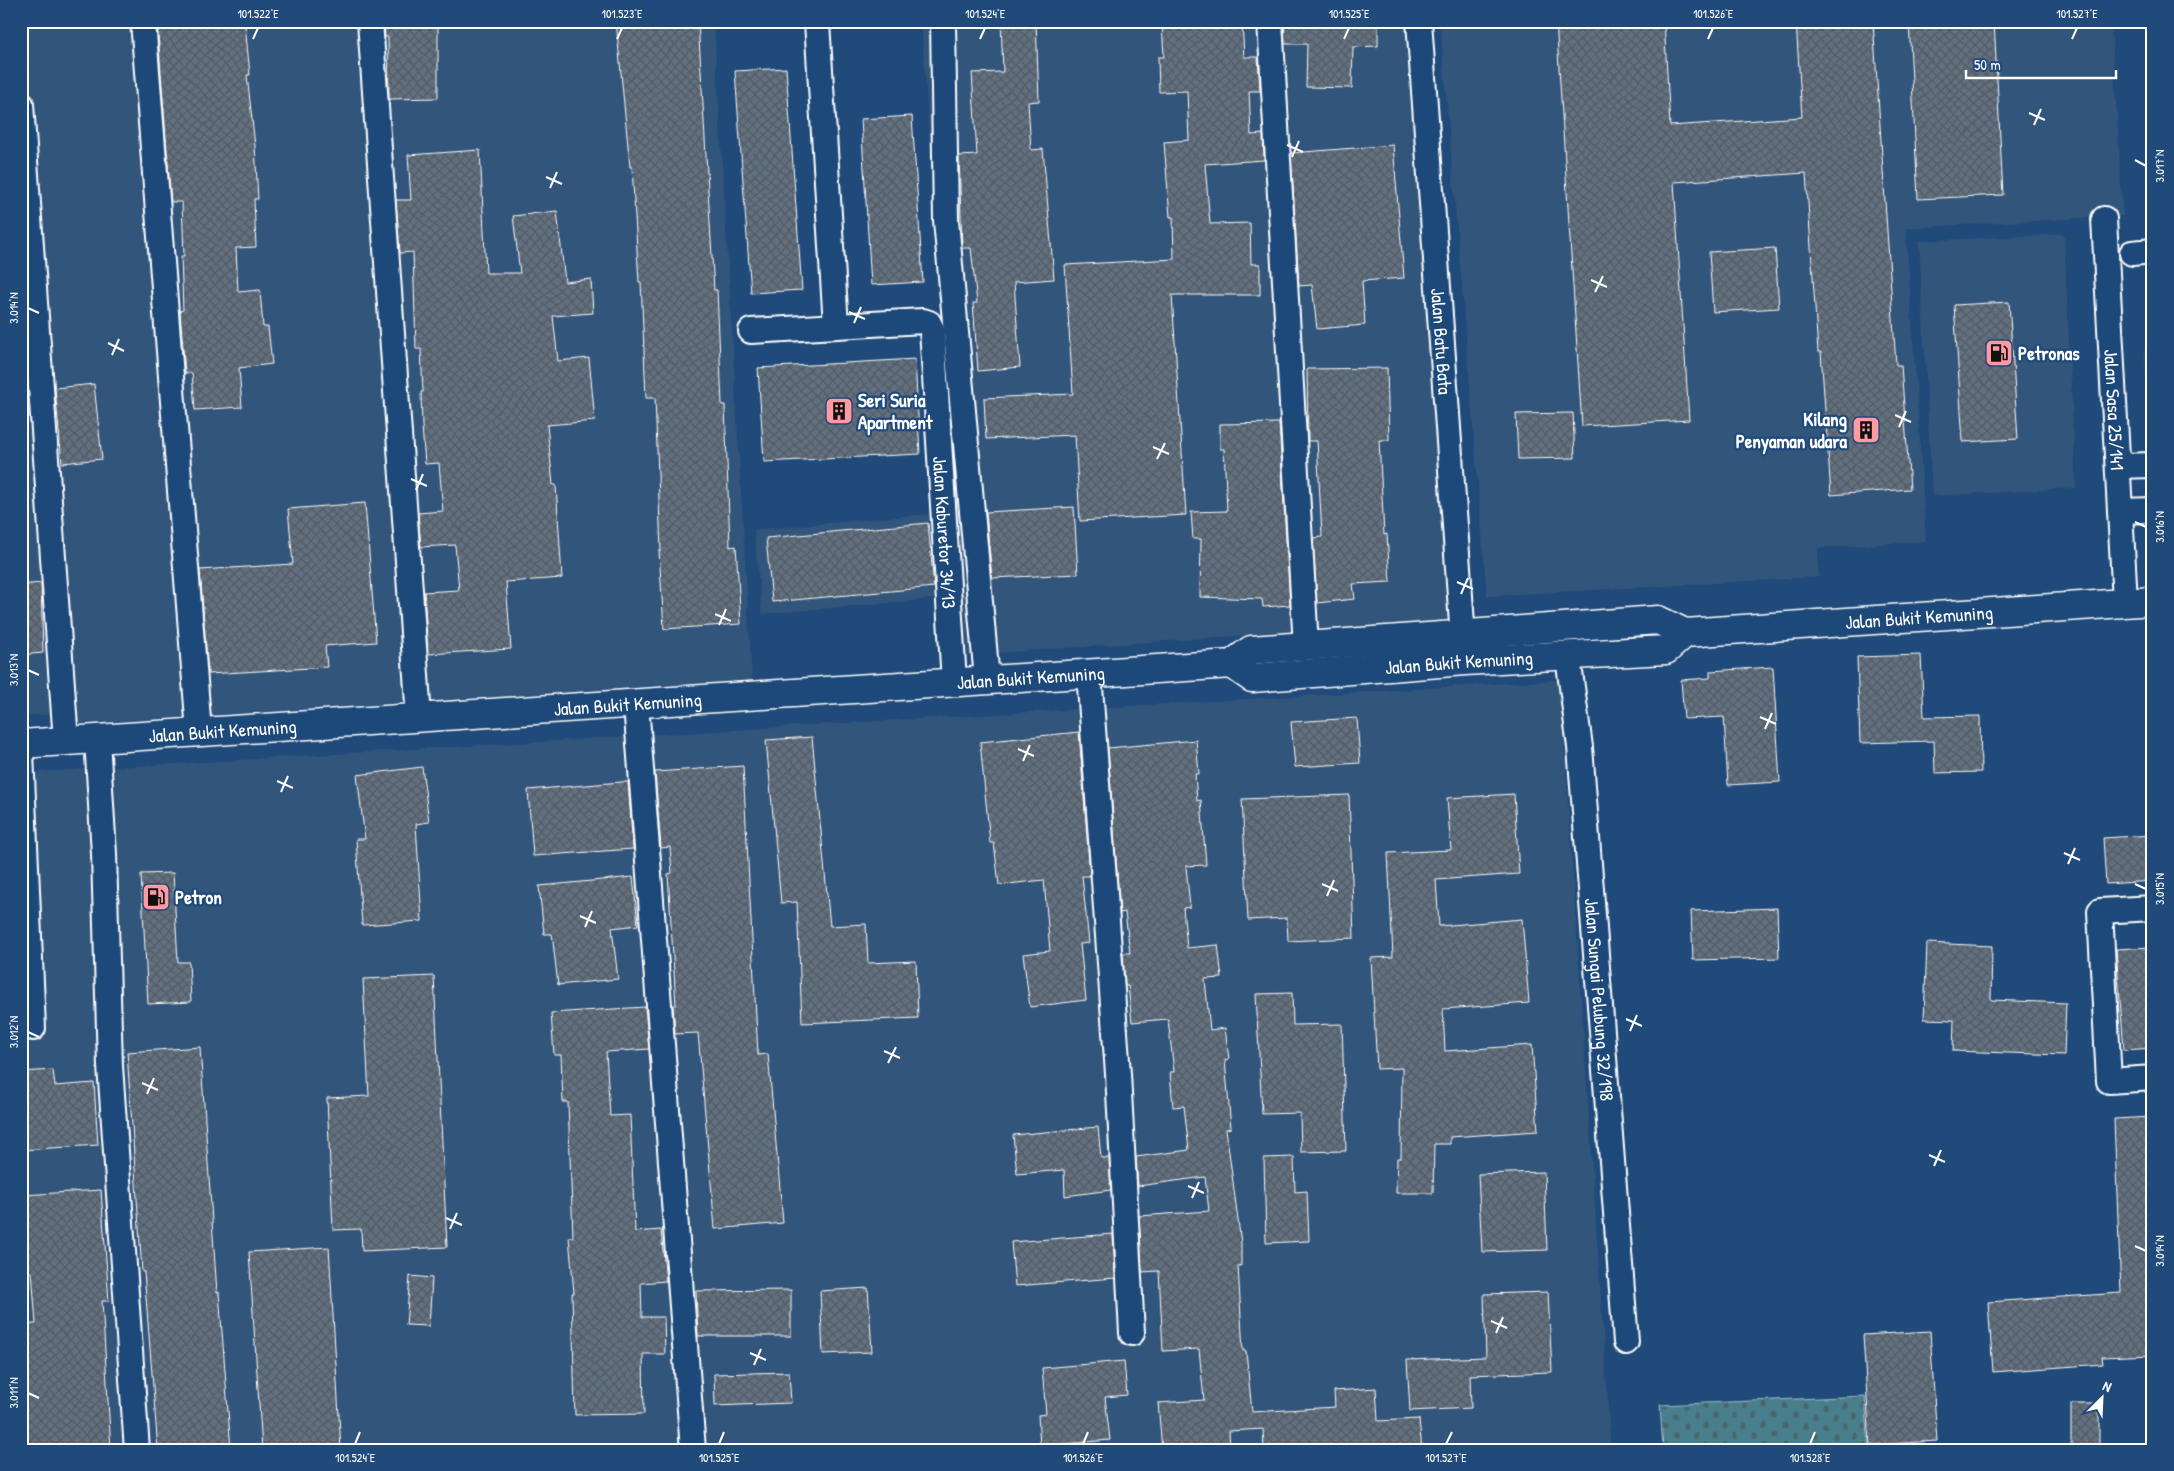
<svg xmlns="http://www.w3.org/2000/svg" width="2174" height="1471" font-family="'Patrick Hand',sans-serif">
<defs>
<pattern id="cemetery-stones" width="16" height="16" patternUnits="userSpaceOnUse" patternTransform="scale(1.25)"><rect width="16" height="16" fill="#487e8c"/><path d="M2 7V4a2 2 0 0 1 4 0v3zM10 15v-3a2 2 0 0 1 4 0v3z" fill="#4a656c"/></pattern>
<pattern id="building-cross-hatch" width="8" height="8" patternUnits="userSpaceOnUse" patternTransform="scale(1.25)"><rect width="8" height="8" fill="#616f81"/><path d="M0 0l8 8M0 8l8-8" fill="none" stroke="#545a61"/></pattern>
</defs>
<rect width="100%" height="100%" fill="#1f4a7a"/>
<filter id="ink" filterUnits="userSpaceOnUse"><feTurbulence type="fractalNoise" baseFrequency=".02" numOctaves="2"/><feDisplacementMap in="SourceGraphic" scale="10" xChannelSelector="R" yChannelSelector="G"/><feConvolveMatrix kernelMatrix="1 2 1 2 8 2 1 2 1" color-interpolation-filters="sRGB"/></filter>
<g filter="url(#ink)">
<g fill="#33557c">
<polygon points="26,21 714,21 752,680 72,724"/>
<polygon points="921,21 1407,21 1449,621 966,655"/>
<polygon points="1440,21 2111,21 2123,216 1906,228 1926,541 1818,548 1819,577 1487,596"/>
<polygon points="2064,234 2076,488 1932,496 1919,241"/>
<polygon points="21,249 57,714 21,716"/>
<polygon points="2153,348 2153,458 2150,458 2144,349"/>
<polygon points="939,513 943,598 762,614 754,530"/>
<polygon points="1560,680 1611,1450 21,1450 21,773"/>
</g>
<polygon fill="url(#cemetery-stones)" stroke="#a4bec6" points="1865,1396 1869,1450 1663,1450 1660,1405"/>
<g fill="url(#building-cross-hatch)" stroke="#fff">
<polygon points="157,21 238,21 238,25 245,24 250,75 247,75 255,146 258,199 254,199 256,247 236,248 238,292 260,290 263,327 268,327 272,364 239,368 242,407 195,410 192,373 185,373 180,311 183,310 181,256 184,256 182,202 171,202"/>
<polygon points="384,21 438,21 438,98 389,99 388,37 385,37"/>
<polygon points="616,21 698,21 714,290 717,290 722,405 725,405 730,547 736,546 741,624 664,629 659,551 661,551 655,398 646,398 641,282 639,282 632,167 630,167"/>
<polygon points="1001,21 1036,21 1039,101 1028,102 1031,150 1043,149 1054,279 1014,282 1020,367 978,371 973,303 977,303 971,248 962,248 959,156 977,155 972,73 1003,72"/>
<polygon points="1200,21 1242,21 1244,57 1258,57 1260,91 1249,91 1251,135 1263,134 1264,160 1205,164 1210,224 1250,223 1251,264 1260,264 1260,295 1172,295 1186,515 1080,521 1075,435 986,439 984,398 1073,394 1065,265 1174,259 1173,217 1170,217 1164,142 1189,140 1187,91 1159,92 1158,57 1164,57 1162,23"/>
<polygon points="1284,21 1378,21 1378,46 1353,47 1352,88 1306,87 1307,44 1285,44"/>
<polygon points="1556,21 1664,21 1670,126 1802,117 1796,21 1873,21 1896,365 1901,365 1910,489 1831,495 1821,352 1818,352 1806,173 1674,182 1689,420 1582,426"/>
<polygon points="1909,21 1994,21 2003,195 1918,199"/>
<polygon points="786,68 802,290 751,293 735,71"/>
<polygon points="912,116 923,282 871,285 861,119"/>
<polygon points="1393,145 1404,278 1362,281 1365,325 1317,329 1312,285 1299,286 1291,153"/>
<polygon points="480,150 486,273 520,273 513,216 557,211 565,282 591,279 593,313 553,316 558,361 589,358 595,421 547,425 553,485 556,485 562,578 506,582 511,649 428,654 424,592 459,590 455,545 421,547 418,513 443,511 439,463 425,464 422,426 421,392 423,392 421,349 416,349 413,252 400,253 396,200 411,200 408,155"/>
<polygon points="1775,248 1779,308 1713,312 1709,252"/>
<polygon points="2009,302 2018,439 1963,442 1954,305"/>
<polygon points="915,359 920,454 764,462 758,368"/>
<polygon points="1387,368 1389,440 1379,440 1384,535 1387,534 1390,582 1353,584 1355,599 1317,603 1313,538 1322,537 1317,441 1308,441 1307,369"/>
<polygon points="94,384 102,459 62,463 55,388"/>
<polygon points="1573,413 1575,458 1518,459 1516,414"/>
<polygon points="1279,423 1290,605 1263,607 1262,599 1200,597 1201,539 1193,539 1191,512 1227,511 1224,449 1220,449 1220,424"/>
<polygon points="365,503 376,642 325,646 327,667 208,674 200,570 293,564 288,509"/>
<polygon points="1074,507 1078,574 992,578 986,512"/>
<polygon points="928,523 934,587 772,602 766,538"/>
<polygon points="41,583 43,653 21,655 21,620 24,619 21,585"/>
<polygon points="1921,655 1924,717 1980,716 1981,772 1935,773 1934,741 1860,743 1857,657"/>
<polygon points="1773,667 1780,782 1728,785 1724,717 1684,719 1681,680 1710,678 1710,671"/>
<polygon points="1357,718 1360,763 1295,767 1291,722"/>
<polygon points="1079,732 1090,876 1082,876 1089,943 1080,944 1086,1000 1030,1007 1023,954 1050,951 1044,880 999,885 994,843 990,843 980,742"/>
<polygon points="812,737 830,926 866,924 868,963 916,961 918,1018 802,1023 797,902 781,903 766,740"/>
<polygon points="1196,740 1199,774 1195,774 1197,801 1201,800 1206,865 1186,866 1190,907 1183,908 1187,948 1218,945 1222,978 1205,979 1210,1030 1225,1028 1229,1059 1225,1060 1231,1128 1226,1129 1241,1243 1241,1266 1238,1266 1243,1351 1246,1351 1252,1412 1335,1407 1334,1391 1376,1388 1378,1421 1419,1419 1422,1450 1264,1450 1263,1429 1229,1431 1230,1450 1162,1450 1158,1403 1204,1400 1199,1349 1163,1351 1159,1271 1142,1272 1139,1216 1209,1211 1205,1177 1138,1186 1136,1157 1189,1150 1184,1106 1173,1107 1170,1072 1174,1072 1168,1019 1132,1022 1128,986 1125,986 1123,953 1130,953 1125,912 1120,913 1108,748"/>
<polygon points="743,766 758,1055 768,1054 783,1223 715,1229 698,1033 675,1034 673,1005 676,1005 668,874 672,873 670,847 661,848 655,772"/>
<polygon points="422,767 429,822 416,824 422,921 362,925 356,839 365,839 357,775"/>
<polygon points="621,782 628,782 633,849 533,856 528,790"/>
<polygon points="1514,794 1519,874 1436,880 1439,926 1522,919 1529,1003 1443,1009 1445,1051 1532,1045 1538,1131 1450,1137 1450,1144 1434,1144 1433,1193 1396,1193 1397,1158 1401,1158 1402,1068 1377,1069 1371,958 1393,957 1388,853 1451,850 1447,798"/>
<polygon points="1349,795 1354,938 1288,941 1287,918 1248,920 1242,799"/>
<polygon points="2153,835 2153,881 2106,884 2103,838"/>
<polygon points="173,873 178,962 189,962 191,1002 148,1004 141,874"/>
<polygon points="633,877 638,925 612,928 618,979 558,985 552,934 544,934 539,886"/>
<polygon points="1777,908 1779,958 1693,960 1691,911"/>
<polygon points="1927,943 1992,946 1991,1000 2066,1003 2064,1055 1953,1051 1954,1020 1924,1019"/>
<polygon points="2153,947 2153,1048 2124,1050 2116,949"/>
<polygon points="434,976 447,1247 362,1251 361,1229 333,1230 327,1098 369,1096 363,979"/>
<polygon points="1292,993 1293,1025 1342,1024 1346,1151 1301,1152 1300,1113 1262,1114 1256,994"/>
<polygon points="645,1007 649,1049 606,1052 610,1116 630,1115 635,1232 661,1230 666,1281 641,1283 642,1317 664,1317 665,1354 643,1354 644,1414 575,1415 572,1293 574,1293 569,1237 573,1237 568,1102 563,1102 561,1055 554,1055 551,1013"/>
<polygon points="200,1047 217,1293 219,1292 231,1450 158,1450 144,1272 142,1272 127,1052"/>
<polygon points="53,1070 55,1086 94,1083 98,1145 21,1150 21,1072"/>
<polygon points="2153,1117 2153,1355 2102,1357 2103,1364 1993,1372 1988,1302 2121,1293 2114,1119"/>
<polygon points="1098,1127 1101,1158 1109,1158 1111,1190 1065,1196 1064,1170 1017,1174 1013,1135"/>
<polygon points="1294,1157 1295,1192 1307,1191 1309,1241 1266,1243 1264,1158"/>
<polygon points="1544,1172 1547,1250 1482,1252 1478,1174"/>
<polygon points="101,1190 109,1301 102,1301 111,1450 21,1450 21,1325 36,1324 32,1272 21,1273 21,1216 26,1215 24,1195"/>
<polygon points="1113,1234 1115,1278 1015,1286 1011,1242"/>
<polygon points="329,1247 341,1450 262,1450 249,1252"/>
<polygon points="410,1276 432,1278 429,1326 406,1325"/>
<polygon points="868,1288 872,1352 823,1354 820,1291"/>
<polygon points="791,1290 791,1336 698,1336 696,1291"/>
<polygon points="1548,1292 1552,1372 1470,1375 1471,1408 1410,1411 1407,1360 1486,1357 1484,1294"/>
<polygon points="1930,1331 1937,1441 1870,1445 1863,1335"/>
<polygon points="1124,1361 1127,1395 1105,1397 1110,1440 1040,1446 1038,1415 1046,1414 1042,1368"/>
<polygon points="789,1372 791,1403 715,1406 714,1374"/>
<rect x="2071" y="1404" width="28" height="46"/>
</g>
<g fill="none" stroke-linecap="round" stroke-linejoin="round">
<defs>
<g id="minor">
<polyline points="143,21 199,732"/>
<polyline points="370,21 419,718"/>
<polyline points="943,21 946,220 987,680"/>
<polyline points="1270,21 1306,647"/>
<path id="s1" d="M1419,21L1464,652"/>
<polyline points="817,22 836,326"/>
<polyline points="21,104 66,742"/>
<path id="s2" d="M2104,219L2125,602"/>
<polyline points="2132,253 2153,251"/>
<path id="s3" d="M751,331L923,321L929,323L932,329L954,682"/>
<polyline points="2118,466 2153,465"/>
<polyline points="2120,511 2153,510"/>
<path id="s4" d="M1568,657L1580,747L1626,1342"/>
<polyline points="1089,673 1118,1074 1132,1333"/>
<polyline points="636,704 693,1450"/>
<polyline points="97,739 104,854 110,1066 137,1450"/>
<polyline points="21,753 33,1028"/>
<polyline points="2153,908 2100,911 2109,1081 2153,1078"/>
</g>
<g id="major">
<path id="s5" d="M1232,664L1252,678L1465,661L1666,650L1685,633"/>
<path id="s6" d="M21,744L1232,664L1251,650L1658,620L1685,633L2153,601"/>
</g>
</defs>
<use href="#minor" stroke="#fff" stroke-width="28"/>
<use href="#major" stroke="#fff" stroke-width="31"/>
<use href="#minor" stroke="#1f4a7a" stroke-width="24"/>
<use href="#major" stroke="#1f4a7a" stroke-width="28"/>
</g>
</g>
<path fill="none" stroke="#fff" stroke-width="2" d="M253,39L258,28M617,39L622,28M980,39L985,28M1344,39L1349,28M1708,39L1713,28M2072,39L2077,28M2029,113L2045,120M2034,125L2041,109M1287,145L1303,152M1292,157L1299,141M2135,160L2146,166M546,177L562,184M550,188L557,172M1591,280L1607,287M1595,292L1603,276M28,308L39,313M849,312L865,319M854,323L861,307M108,343L124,351M112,355L119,339M1895,415L1911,422M1899,427L1906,411M1153,447L1169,454M1157,459L1165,443M411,479L427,486M416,490L423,474M2135,522L2146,527M1457,582L1473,589M1461,594L1468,578M715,614L731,621M719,625L726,609M28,670L39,675M1760,717L1776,724M1765,729L1772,713M1018,749L1034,756M1023,761L1030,745M277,781L293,788M281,792L288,776M2064,853L2080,860M2068,864L2075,848M1322,884L1338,891M2135,884L2146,889M1327,896L1334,880M580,916L596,923M585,927L592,911M1626,1019L1642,1026M1630,1031L1637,1015M28,1032L39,1037M884,1051L900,1058M888,1063L896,1047M142,1083L158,1090M147,1094L154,1078M1929,1155L1945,1162M1934,1166L1941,1150M1188,1186L1204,1193M1192,1198L1199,1182M446,1218L462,1225M450,1229L457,1213M2135,1246L2146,1251M1491,1321L1507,1328M1496,1333L1503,1317M750,1353L766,1360M754,1365L761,1349M28,1393L39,1398M355,1444L360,1432M719,1444L724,1432M1083,1444L1088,1432M1446,1444L1452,1432M1810,1444L1815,1432"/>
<defs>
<symbol id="fuel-square" viewBox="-11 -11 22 22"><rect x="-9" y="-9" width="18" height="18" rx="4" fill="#ff9aa2" stroke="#1f4a7a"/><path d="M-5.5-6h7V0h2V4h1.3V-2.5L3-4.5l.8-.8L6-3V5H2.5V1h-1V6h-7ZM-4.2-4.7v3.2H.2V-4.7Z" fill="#111"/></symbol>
<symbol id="building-square" viewBox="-11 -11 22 22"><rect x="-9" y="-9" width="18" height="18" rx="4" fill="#ff9aa2" stroke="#1f4a7a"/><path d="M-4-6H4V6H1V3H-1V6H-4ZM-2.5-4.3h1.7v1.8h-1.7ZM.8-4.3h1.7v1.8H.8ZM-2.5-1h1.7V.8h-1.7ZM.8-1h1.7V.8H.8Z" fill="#111"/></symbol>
</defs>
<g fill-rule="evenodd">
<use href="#fuel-square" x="1983" y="337" width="32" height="32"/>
<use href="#building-square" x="823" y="395" width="32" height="32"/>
<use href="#building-square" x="1850" y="414" width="32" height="32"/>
<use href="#fuel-square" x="140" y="881" width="32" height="32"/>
</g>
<g text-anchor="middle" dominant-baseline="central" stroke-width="4.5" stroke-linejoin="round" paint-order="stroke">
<g font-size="19" fill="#fff" stroke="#1f4a7a">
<text stroke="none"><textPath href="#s1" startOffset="321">Jalan Batu Bata</textPath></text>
<text stroke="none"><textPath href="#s2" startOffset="191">Jalan Sasa 25/141</textPath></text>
<text stroke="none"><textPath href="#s3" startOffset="389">Jalan Kaburetor 34/13</textPath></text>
<text stroke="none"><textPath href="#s6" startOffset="1910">Jalan Bukit Kemuning</textPath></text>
<text stroke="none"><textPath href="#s5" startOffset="232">Jalan Bukit Kemuning</textPath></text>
<text stroke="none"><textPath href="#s6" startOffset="1012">Jalan Bukit Kemuning</textPath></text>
<text stroke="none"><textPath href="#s6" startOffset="608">Jalan Bukit Kemuning</textPath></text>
<text stroke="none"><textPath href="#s6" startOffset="202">Jalan Bukit Kemuning</textPath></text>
<text stroke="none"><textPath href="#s4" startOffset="344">Jalan Sungai Pelubung 32/198</textPath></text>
</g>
<g font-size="19" font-weight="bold" fill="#fff" stroke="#1f4a7a" text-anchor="start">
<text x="2018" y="353">Petronas</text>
<text x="858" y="400">Seri Suria<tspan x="858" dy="22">Apartment</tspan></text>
<text x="1847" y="419" text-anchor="end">Kilang<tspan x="1847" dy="22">Penyaman udara</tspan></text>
<text x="175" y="897">Petron</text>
</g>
</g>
<rect width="2174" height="1471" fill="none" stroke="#1f4a7a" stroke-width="55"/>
<g transform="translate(2102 1398) rotate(24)" stroke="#1f4a7a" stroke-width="4" paint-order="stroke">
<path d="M0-4L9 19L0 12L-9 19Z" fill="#ffffff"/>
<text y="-8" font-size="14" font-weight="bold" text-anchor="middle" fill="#ffffff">N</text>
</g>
<path d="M1966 70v8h150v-8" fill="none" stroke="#ffffff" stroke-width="2.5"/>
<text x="1974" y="70" font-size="15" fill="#ffffff" stroke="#1f4a7a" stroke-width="4" paint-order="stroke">50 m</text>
<rect x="28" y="28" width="2118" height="1416" fill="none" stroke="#fff" stroke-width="2"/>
<g font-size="12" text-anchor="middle" fill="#fff">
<text x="258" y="18">101.522°E</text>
<text x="622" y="18">101.523°E</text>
<text x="985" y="18">101.524°E</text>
<text x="1349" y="18">101.525°E</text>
<text x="1713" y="18">101.526°E</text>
<text x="2077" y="18">101.527°E</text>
<text transform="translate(2160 166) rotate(-90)" y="4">3.017°N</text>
<text transform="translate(14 308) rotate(-90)" y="4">3.014°N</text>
<text transform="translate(2160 527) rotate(-90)" y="4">3.016°N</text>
<text transform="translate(14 670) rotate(-90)" y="4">3.013°N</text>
<text transform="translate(2160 889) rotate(-90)" y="4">3.015°N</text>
<text transform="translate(14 1032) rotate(-90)" y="4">3.012°N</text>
<text transform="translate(2160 1251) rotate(-90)" y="4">3.014°N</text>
<text transform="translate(14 1393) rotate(-90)" y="4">3.011°N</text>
<text x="355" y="1462">101.524°E</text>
<text x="719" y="1462">101.525°E</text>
<text x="1083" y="1462">101.526°E</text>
<text x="1446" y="1462">101.527°E</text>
<text x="1810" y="1462">101.528°E</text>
</g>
</svg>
